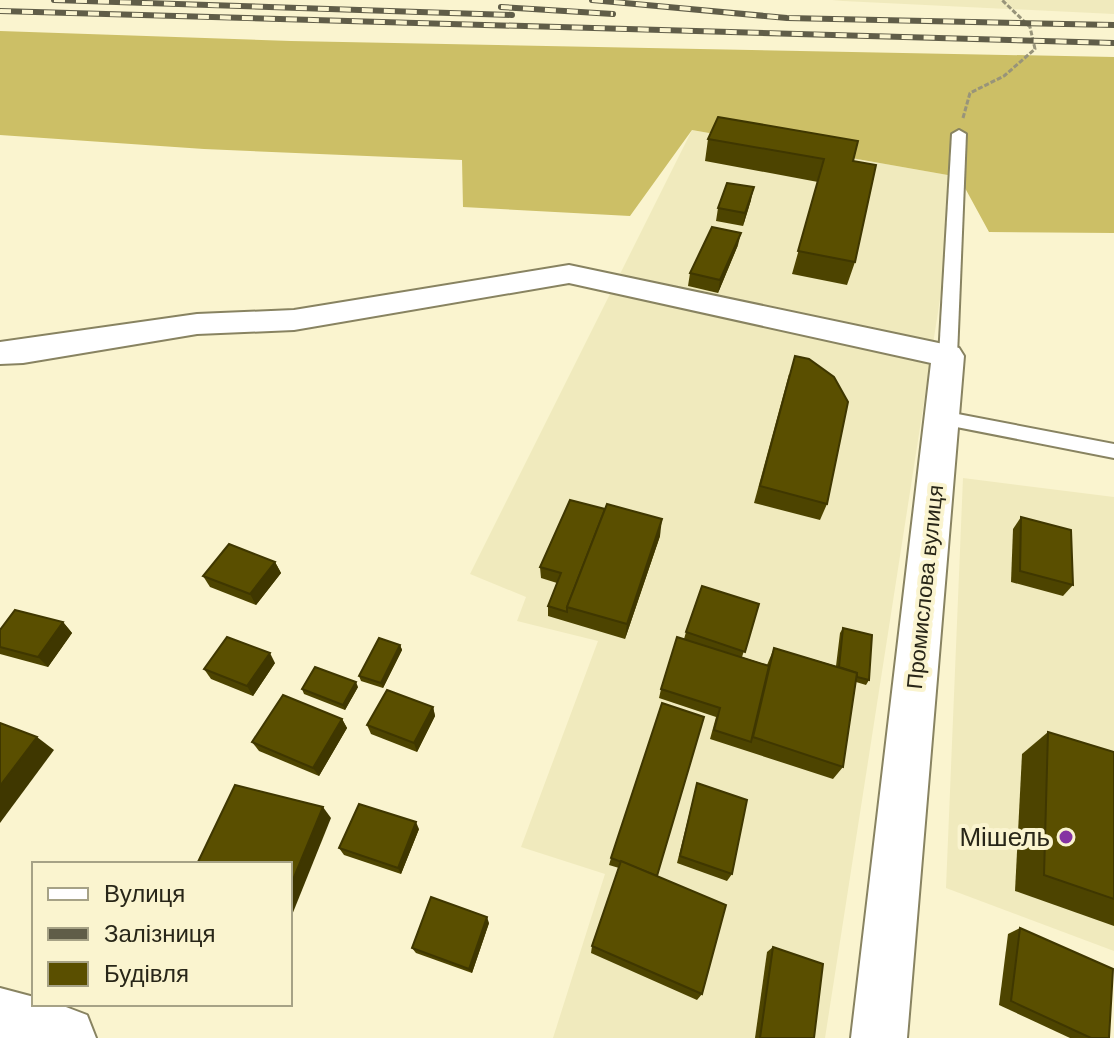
<svg xmlns="http://www.w3.org/2000/svg" width="1114" height="1038" font-family="Arial,sans-serif">
<rect width="100%" height="100%" fill="#faf4cf"/>
<g fill="#f0eabd">
<polygon points="832,0 1114,0 1114,14 843,1"/>
<polygon points="692,130 959,177 825,1038 553,1038 605,874 521,847 598,641 517,621 526,597 470,574"/>
<polygon points="963,478 1114,497 1114,951 946,888"/>
</g>
<polygon fill="#ccbf66" points="0,31 291,41 1114,57 1114,233 989,232 959,177 692,130 630,216 463,207 462,160 204,149 0,135"/>
<g fill="none" stroke-linecap="round" stroke-linejoin="round">
<defs>
<g id="service">
<polygon points="959,130 966,134 957,356 948,362 939,356 952,134"/>
<polygon points="942,411 1114,444 1114,458 936,423 933,418"/>
</g>
<polygon id="minor" points="569,265 948,345 959,348 964,356 907,1038 851,1038 931,363 569,283 294,330 197,334 23,363 0,364 0,342 197,314 294,310"/>
<polygon id="primary" points="0,988 34,997 34,1004 58,1004 87,1015 96,1038 0,1038"/>
</defs>
<use href="#service" stroke="#888361" stroke-width="4"/>
<use href="#minor" stroke="#888361" stroke-width="4"/>
<use href="#primary" stroke="#888361" stroke-width="4"/>
<polyline stroke="#98947a" stroke-width="3" stroke-dasharray="5 2" stroke-linecap="butt" points="963,118 970,93 1004,76 1035,49 1030,27 1002,0"/>
<use href="#service" fill="#fff" fill-rule="evenodd"/>
<use href="#minor" fill="#fff" fill-rule="evenodd"/>
<use href="#primary" fill="#fff" fill-rule="evenodd"/>
<defs>
<g id="rail">
<polyline points="54,0 512,15"/>
<polyline points="592,0 787,18 1114,25"/>
<polyline points="501,7 613,14"/>
<polyline points="0,11 1114,43"/>
</g>
</defs>
<use href="#rail" stroke="#605d48" stroke-width="6"/>
<use href="#rail" stroke="#faf4cf" stroke-width="4" stroke-dasharray="11" stroke-linecap="butt"/>
</g>
<g fill="#4d4400">
<polygon points="708,139 853,161 855,262 847,285 792,274 818,182 705,161"/>
<polygon points="751,200 743,226 716,221 718,208"/>
<polygon points="738,245 718,293 688,286 690,273"/>
<polygon points="789,374 827,504 820,520 754,503"/>
<polygon points="605,509 660,536 625,639 548,616 548,606 557,583 541,578 540,567"/>
<polygon points="1021,517 1073,585 1063,596 1011,582 1013,529"/>
<polygon points="275,562 281,573 256,605 210,587 203,576"/>
<polygon points="759,604 742,657 767,665 774,648 836,666 840,633 843,628 869,680 866,685 856,682 843,767 833,779 710,739 716,717 659,698 661,689 684,639 686,632"/>
<polygon points="63,622 72,633 48,667 0,654 0,630"/>
<polygon points="400,645 402,650 383,688 361,681 359,676"/>
<polygon points="275,663 253,696 211,679 204,669"/>
<polygon points="358,687 345,710 304,694 302,689"/>
<polygon points="433,707 435,716 417,752 371,734 367,725"/>
<polygon points="342,719 347,728 319,776 259,751 252,742"/>
<polygon points="1048,732 1114,752 1114,926 1015,891 1022,754"/>
<polygon points="697,783 732,874 727,881 677,863"/>
<polygon points="419,829 401,874 344,855 339,848"/>
<polygon points="611,858 656,876 702,994 697,1000 591,953 592,946 619,868 609,865"/>
<polygon points="489,923 472,973 416,953 412,948"/>
<polygon points="1020,928 1109,1038 1070,1038 999,1005 1008,934"/>
<polygon points="773,947 814,1038 755,1038 767,952"/>
</g>
<g fill="#3f3700">
<polygon points="754,187 751,200 743,226 745,213"/>
<polygon points="741,233 738,245 718,293 720,280"/>
<polygon points="662,519 660,536 625,639 627,624"/>
<polygon points="275,562 281,573 256,605 250,594"/>
<polygon points="63,622 72,633 48,667 38,657"/>
<polygon points="400,645 402,650 383,688 381,683"/>
<polygon points="270,653 275,663 253,696 247,686"/>
<polygon points="356,682 358,687 345,710 343,705"/>
<polygon points="433,707 435,716 417,752 414,743"/>
<polygon points="342,719 347,728 319,776 313,768"/>
<polygon points="37,737 54,750 0,823 0,786"/>
<polygon points="323,807 331,818 290,920 290,887"/>
<polygon points="416,822 419,829 401,874 398,868"/>
<polygon points="487,917 489,923 472,973 469,969"/>
</g>
<g fill="#5a4f00" stroke="#3f3700" stroke-width="2">
<polygon points="718,117 858,141 853,161 876,165 855,262 798,251 824,159 708,139"/>
<polygon points="727,183 754,187 745,213 718,208"/>
<polygon points="712,227 741,233 720,280 690,273"/>
<polygon points="795,356 809,359 834,377 848,402 827,504 760,486"/>
<polygon points="570,500 605,509 567,607 567,612 548,606 561,573 540,567"/>
<polygon points="607,504 662,519 627,624 567,607"/>
<polygon points="1021,517 1071,530 1073,585 1020,571"/>
<polygon points="229,544 275,562 250,594 203,576"/>
<polygon points="702,586 759,604 745,652 686,632"/>
<polygon points="15,610 63,622 38,657 0,647 0,630"/>
<polygon points="843,628 872,635 869,680 857,677 857,673 839,667"/>
<polygon points="227,637 270,653 247,686 204,669"/>
<polygon points="677,637 769,666 751,742 714,730 720,708 661,689"/>
<polygon points="379,638 400,645 381,683 359,676"/>
<polygon points="774,648 857,673 843,767 753,737"/>
<polygon points="315,667 356,682 343,705 302,689"/>
<polygon points="387,690 433,707 414,743 367,725"/>
<polygon points="283,695 342,719 313,768 252,742"/>
<polygon points="662,703 704,717 657,876 611,858"/>
<polygon points="0,723 37,737 0,786"/>
<polygon points="1048,732 1114,752 1114,899 1044,875"/>
<polygon points="697,783 747,800 732,874 680,856"/>
<polygon points="235,785 323,807 290,887 290,864 197,864"/>
<polygon points="359,804 416,822 398,868 339,848"/>
<polygon points="621,861 726,905 702,994 592,946"/>
<polygon points="431,897 487,917 469,969 412,948"/>
<polygon points="1020,928 1113,969 1109,1038 1091,1038 1011,1001"/>
<polygon points="773,947 823,964 814,1038 760,1038"/>
</g>
<circle fill="#8533a2" stroke="#faf4cf" stroke-width="3" cx="1066" cy="837" r="8"/>
<g text-anchor="middle" dominant-baseline="central" stroke-width="8" stroke-linejoin="round" paint-order="stroke">
<g font-size="22" fill="#282618" stroke="#faf4cf">
<text transform="translate(925 587) rotate(-84)">Промислова вулиця</text>
</g>
<g font-size="26" fill="#282618" stroke="#faf4cf" text-anchor="end">
<text x="1050" y="837">Мішель</text>
</g>
</g>
<rect x="32" y="862" width="260" height="144" fill="#faf4cf" stroke="#a6a286" stroke-width="2"/>
<rect x="48" y="888" width="40" height="12" fill="#ffffff" stroke="#a6a286" stroke-width="2"/>
<text x="104" y="902" font-size="24" fill="#282618">Вулиця</text>
<rect x="48" y="928" width="40" height="12" fill="#605d48" stroke="#a6a286" stroke-width="2"/>
<text x="104" y="942" font-size="24" fill="#282618">Залізниця</text>
<rect x="48" y="962" width="40" height="24" fill="#5a4f00" stroke="#a6a286" stroke-width="2"/>
<text x="104" y="982" font-size="24" fill="#282618">Будівля</text>
</svg>
